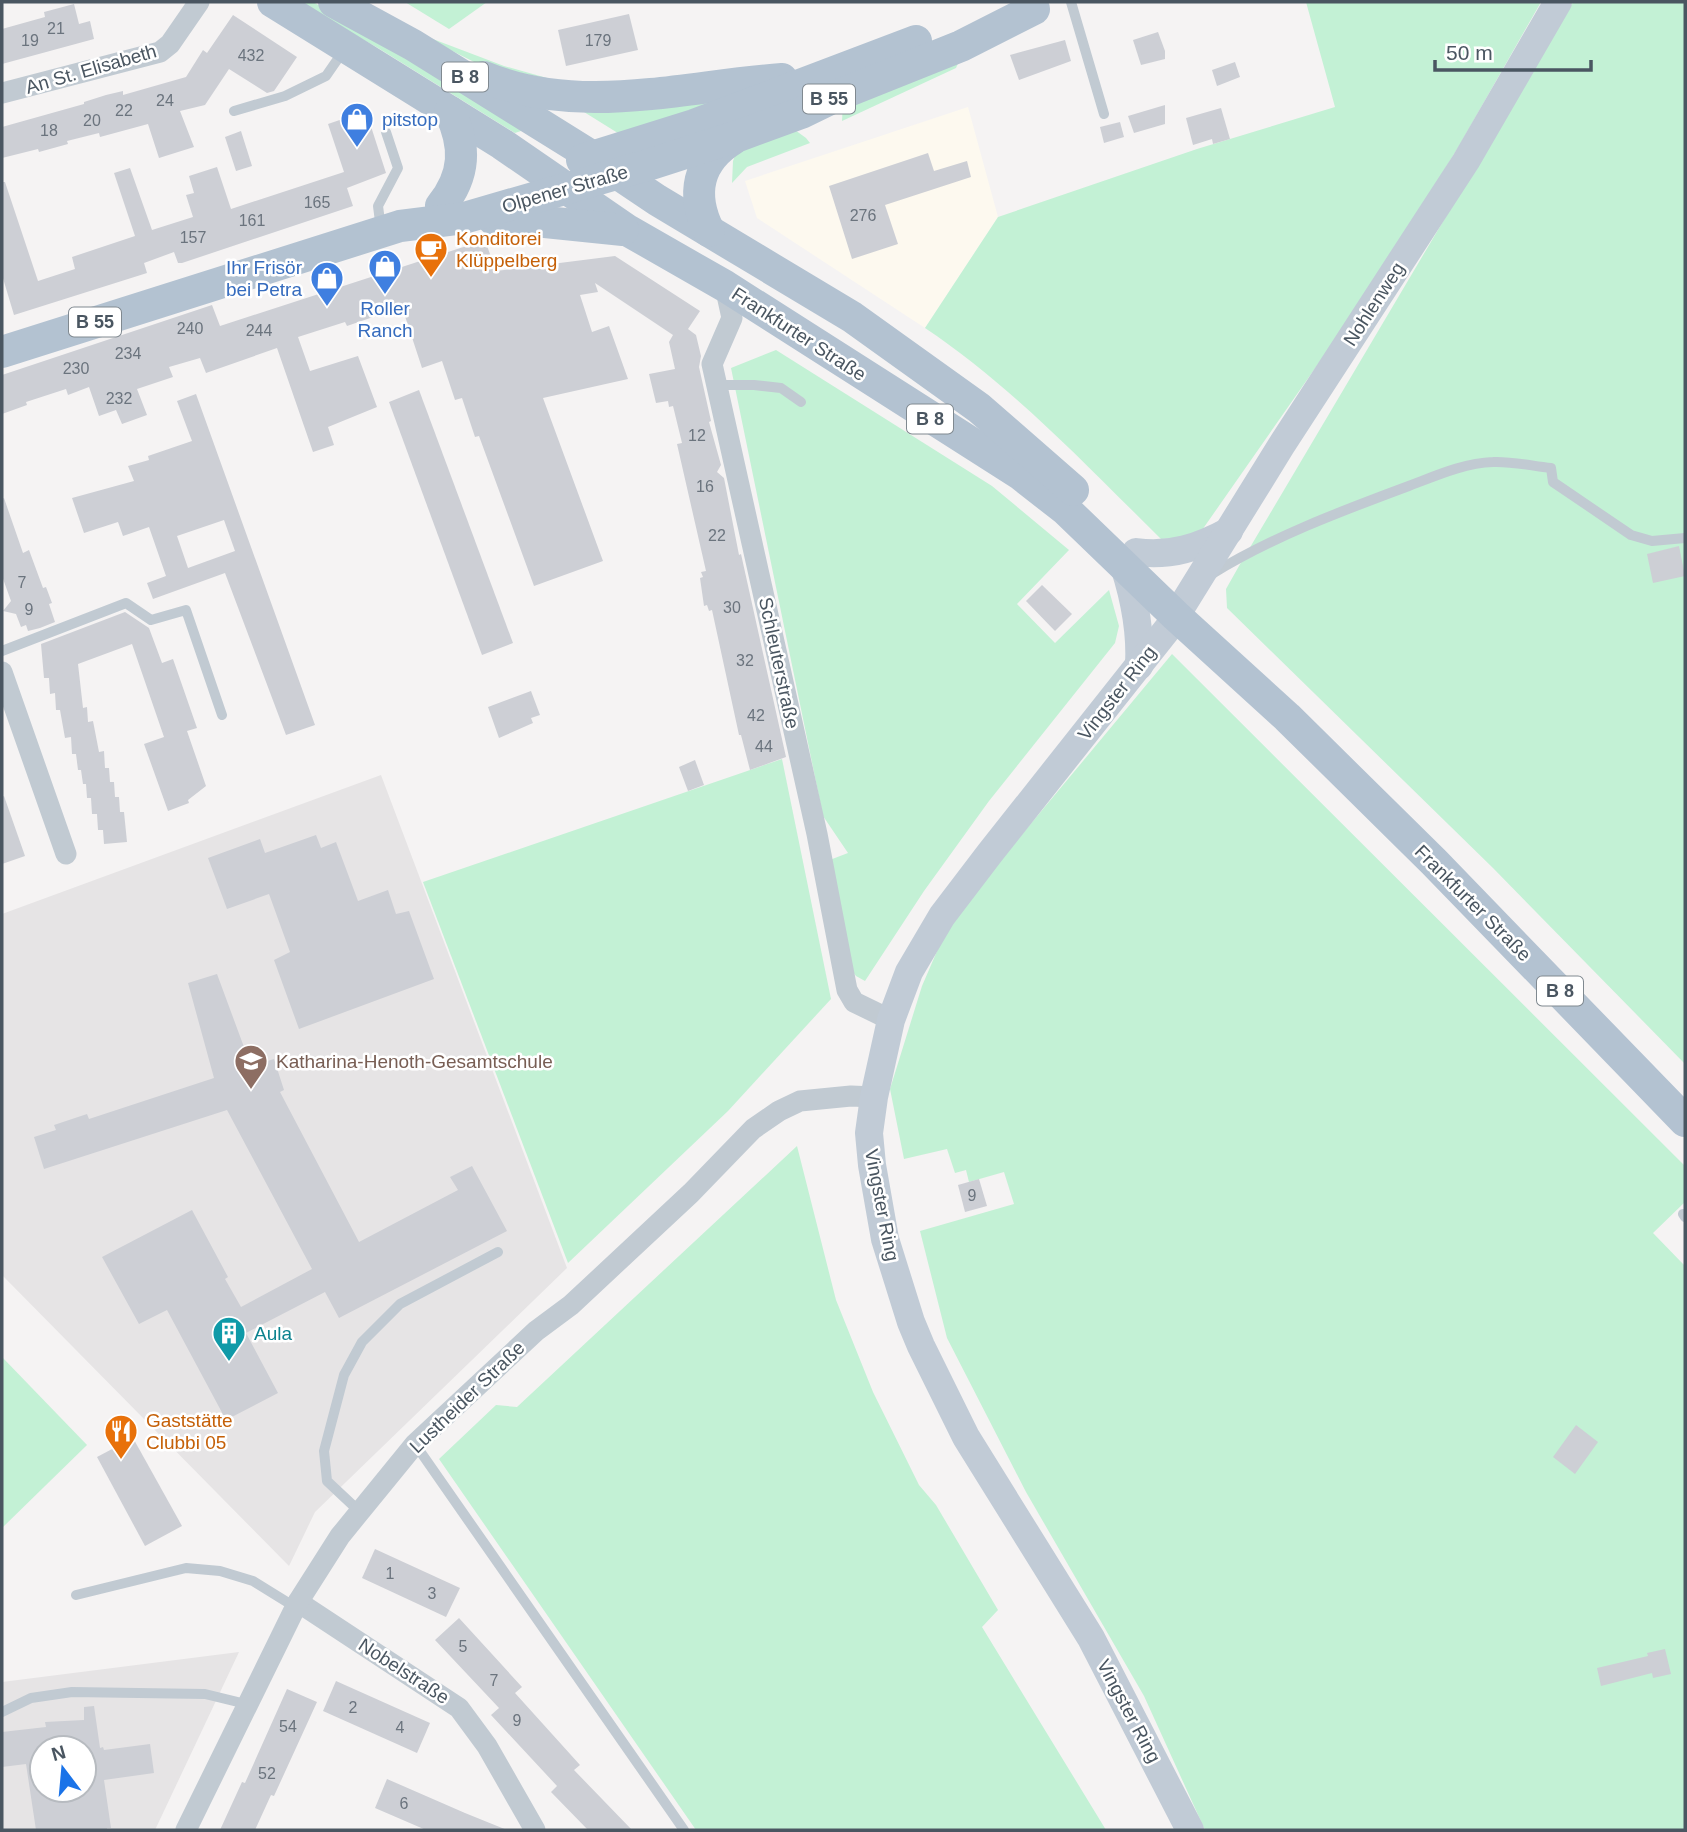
<svg xmlns="http://www.w3.org/2000/svg" width="1687" height="1832" font-family="Arial,sans-serif">
<rect width="100%" height="100%" fill="#f5f3f3"/>
<polygon fill="#fdf9ef" points="968,107 998,217 925,328 757,218 745,181"/>
<g fill="#e6e4e5" fill-rule="evenodd">
<polygon points="381,775 567,1268 315,1512 289,1566 2,1275 2,914"/>
<path d="M239,1652L155,1830H2V1682ZM42,1748H84V1790H42Z"/>
</g>
<g fill="#c3f1d5">
<polygon points="297,2 313,2 406,53 527,129 515,133 378,48"/>
<polygon points="405,2 487,2 449,29"/>
<path d="M1306,2H1541L1459,146L1374,284L1200,533L1175,538L1161,539C1086,465 1013,387 925,328L998,217L1197,149L1335,107Z"/>
<polygon points="1573,2 1685,2 1685,1064 1493,868 1227,608 1226,589 1239,566"/>
<polygon points="417,33 504,66 554,80 478,64"/>
<polygon points="960,59 956,68 842,121 843,103"/>
<polygon points="748,93 621,135 576,107"/>
<polygon points="795,130 806,138 810,143 747,167 732,183 733,161 736,153"/>
<polygon points="776,350 992,486 1069,550 1017,604 1055,643 1109,590 1119,626 1115,643 989,801 924,891 865,981 856,976 849,967 827,861 848,853 823,816 731,368"/>
<polygon points="1172,654 1685,1166 1685,1202 1653,1233 1685,1266 1685,1830 1205,1830 1144,1696 1026,1492 947,1338 920,1231 1014,1204 1004,1172 969,1182 966,1170 955,1173 947,1149 904,1159 890,1089 922,986 950,921"/>
<polygon points="782,759 831,999 728,1111 568,1263 423,882"/>
<polygon points="797,1146 836,1300 873,1392 919,1485 936,1505 998,1610 982,1627 1106,1830 696,1830 439,1459 496,1405 517,1407"/>
<polygon points="2,1357 87,1445 2,1528"/>
</g>
<g fill="#cdcfd5" fill-rule="evenodd">
<polygon points="74,4 79,24 90,21 94,39 2,64 2,29 45,17 44,12"/>
<polygon points="629,14 638,50 566,66 558,30"/>
<polygon points="233,15 297,57 274,91 267,93 229,69 205,105 180,111 194,147 159,158 148,124 100,137 99,133 67,141 68,144 39,152 38,149 2,158 2,127 84,104 84,102 106,95 123,91 123,95 186,77 203,50 207,53"/>
<polygon points="1158,32 1165,51 1165,59 1141,65 1133,40"/>
<polygon points="1065,40 1071,61 1019,80 1010,55"/>
<polygon points="1235,62 1240,77 1217,86 1212,70"/>
<polygon points="1165,105 1165,124 1134,133 1128,116"/>
<polygon points="1221,108 1230,139 1213,144 1212,139 1193,145 1186,118"/>
<polygon points="366,111 386,173 347,188 353,206 182,263 178,263 174,252 144,263 147,273 14,315 2,275 2,182 5,182 38,281 75,269 72,257 135,236 114,173 130,168 152,230 193,217 186,195 194,193 189,176 217,167 231,209 344,172 328,124"/>
<polygon points="1120,122 1124,137 1104,143 1100,127"/>
<polygon points="241,131 252,166 236,171 225,137"/>
<polygon points="928,153 934,171 967,161 971,177 885,205 898,244 852,259 829,186"/>
<polygon points="485,240 496,271 615,256 700,311 688,329 696,335 701,356 699,367 711,421 709,422 721,465 717,472 724,478 739,555 741,554 786,757 750,770 741,735 739,735 712,610 709,611 707,605 704,606 700,578 703,577 701,572 706,571 677,444 682,443 673,406 669,407 668,401 656,403 649,374 675,369 669,342 673,335 595,283 598,292 580,295 592,332 609,326 628,379 543,398 603,561 534,586 479,436 475,437 462,398 455,400 442,361 422,368 402,307 347,326 345,322 298,337 310,371 358,356 377,407 328,427 334,445 313,452 277,348 206,373 200,358 169,367 173,377 137,389 147,415 122,424 116,410 99,416 89,387 68,395 66,389 26,402 27,405 2,414 2,375 212,305 220,326"/>
<polygon points="419,390 513,643 482,655 389,402"/>
<path d="M196,394L315,725L286,735L225,573L153,599L147,583L166,576L149,527L123,536L118,522L84,533L72,498L134,481L128,466L149,460L148,456L192,441L177,401ZM224,520L235,551L188,568L177,536Z"/>
<polygon points="4,498 23,553 29,550 43,588 46,587 52,603 49,604 55,622 40,628 28,631 26,625 21,627 16,614 3,611 11,601 2,576 2,499"/>
<polygon points="1679,546 1685,576 1653,583 1647,554"/>
<polygon points="1042,585 1072,614 1055,631 1026,601"/>
<polygon points="125,612 149,628 162,663 173,659 197,728 187,731 206,786 188,800 189,803 168,811 144,744 164,737 132,644 78,664 83,708 87,707 88,722 93,721 99,752 104,751 105,768 109,768 110,782 114,782 115,797 119,797 120,812 124,812 127,842 104,844 103,830 98,830 97,814 92,814 91,798 87,798 86,784 83,784 81,770 78,770 76,754 72,754 71,737 65,738 60,710 56,710 55,693 50,694 49,678 44,678 41,644"/>
<polygon points="531,691 540,715 531,718 533,723 499,738 488,707"/>
<polygon points="695,760 704,785 688,791 679,767"/>
<polygon points="4,796 25,856 2,864 2,797"/>
<polygon points="316,835 321,848 336,842 358,901 388,890 396,914 409,911 434,979 299,1029 274,960 290,952 269,894 227,909 208,858 260,839 265,853"/>
<polygon points="217,974 251,1066 274,1059 284,1090 280,1092 359,1242 458,1190 450,1177 472,1166 507,1231 339,1318 325,1292 246,1333 278,1393 226,1420 167,1310 139,1324 102,1257 192,1210 228,1277 225,1279 241,1307 312,1269 227,1110 44,1169 34,1137 56,1130 54,1125 87,1114 89,1119 214,1078 188,983"/>
<polygon points="979,1179 987,1206 965,1212 958,1185"/>
<polygon points="1576,1425 1598,1442 1575,1474 1553,1457"/>
<polygon points="133,1438 182,1526 145,1546 97,1457"/>
<polygon points="375,1549 460,1588 446,1617 362,1578"/>
<polygon points="459,1618 522,1687 515,1693 580,1765 574,1770 632,1830 588,1830 551,1792 557,1786 491,1715 499,1708 435,1640"/>
<polygon points="1665,1649 1671,1674 1653,1678 1652,1673 1601,1686 1597,1668 1648,1656 1647,1653"/>
<polygon points="336,1681 430,1723 417,1753 323,1711"/>
<polygon points="287,1689 317,1702 274,1796 271,1795 255,1830 220,1830 242,1782 245,1783"/>
<path d="M94,1706L100,1748L103,1747L104,1750L150,1744L154,1773L104,1780L111,1828H107V1830H36L26,1764L2,1767V1732L46,1727L45,1722L84,1720V1707ZM42,1748H84V1790H42Z"/>
<polygon points="387,1779 465,1813 507,1830 426,1830 375,1808"/>
</g>
<g fill="none" stroke-linecap="round" stroke-linejoin="round">
<g stroke="#c1cad2" stroke-width="10">
<polyline points="1071,2 1104,114"/>
<polyline points="234,111 285,96 326,76 344,50"/>
<polyline points="381,229 378,206 398,168 386,132"/>
<polyline points="717,385 754,385 781,388 801,402"/>
<path d="M1212,574C1272,537 1339,512 1406,487C1433,477 1463,463 1493,462C1511,461 1532,466 1551,468L1553,482L1631,535L1652,541L1685,538"/>
<polyline points="2,651 126,603 151,620 186,610 222,715"/>
<polyline points="1683,1214 1685,1217"/>
<polyline points="415,1444 684,1830"/>
<polyline points="360,1512 327,1481 324,1451 344,1375 362,1342 400,1304 498,1252"/>
<polyline points="76,1595 186,1568 220,1571 253,1581 295,1607"/>
<polyline points="2,1712 31,1698 72,1692 205,1694 246,1704"/>
</g>
<g stroke="#c1cad2" stroke-width="21">
<polyline points="2,93 160,52 170,44 199,2"/>
<polyline points="725,286 732,318 712,364 817,834 847,990 854,1002 891,1020"/>
<polyline points="2,672 66,854"/>
<polyline points="298,1602 459,1708 487,1746 535,1830"/>
<polyline points="186,1830 298,1602 340,1536 415,1444 536,1331 571,1305 691,1193 753,1129 779,1111 800,1101 851,1096 874,1097"/>
</g>
<g stroke="#c1cbd6" stroke-width="28">
<path d="M1136,552C1170,557 1200,547 1229,531"/>
<path d="M1124,566C1135,600 1141,631 1139,666"/>
<polyline points="1190,1830 1091,1638 966,1437 921,1346 911,1322 885,1239 872,1165 869,1133 874,1097 891,1020 909,972 942,916 990,853 1169,627 1281,446 1466,161 1558,2"/>
</g>
<g stroke="#b3c2d1" stroke-width="32">
<polyline points="273,2 502,144 627,230 725,286 1020,474 1066,510 1176,616 1287,717 1434,862 1685,1121"/>
<polyline points="334,2 413,45 593,157 657,200 852,317 979,408 1073,490"/>
<path d="M484,77C581,117 683,86 782,79"/>
<polyline points="582,160 694,125 916,41"/>
<path d="M441,206C466,175 466,146 450,112"/>
<polyline points="493,219 545,222 623,230"/>
<path d="M709,231C691,195 697,161 733,139"/>
<polyline points="2,352 400,226 464,218 651,164 741,135 801,113 836,96 961,46 1034,9"/>
</g>
</g>
<defs>
<symbol id="shop-pin" viewBox="-11 -11 22 30"><path d="M0 17L-7.5 6A9.5 9.5 0 1 1 7.5 6Z" fill="#3f7fe0" stroke="#fff"/><path d="M-5-2.5h2.3a2.7 3.5 0 0 1 5.4 0H5L5.5 6h-11ZM-1.5-2.5h3a1.5 2.3 0 0 0-3 0Z" fill="#fff"/></symbol>
<symbol id="cafe-pin" viewBox="-11 -11 22 30"><path d="M0 17L-7.5 6A9.5 9.5 0 1 1 7.5 6Z" fill="#e8710a" stroke="#fff"/><path d="M-5.5-4.5H6V0H3Q3 3.5 0 3.5H-2.5Q-5.5 3.5-5.5 0ZM3-3.2v2h1.7v-2ZM-6 4.5H4V6H-6Z" fill="#fff"/></symbol>
<symbol id="school-pin" viewBox="-11 -11 22 30"><path d="M0 17L-7.5 6A9.5 9.5 0 1 1 7.5 6Z" fill="#8d6e63" stroke="#fff"/><path d="M0-5L7-2L0 1L-7-2ZM-4 1L0 2.5L4 1V4Q0 6-4 4Z" fill="#fff"/></symbol>
<symbol id="building-pin" viewBox="-11 -11 22 30"><path d="M0 17L-7.5 6A9.5 9.5 0 1 1 7.5 6Z" fill="#0f9aa8" stroke="#fff"/><path d="M-4-6H4V6H1V3H-1V6H-4ZM-2.5-4.3h1.7v1.8h-1.7ZM.8-4.3h1.7v1.8H.8ZM-2.5-1h1.7V.8h-1.7ZM.8-1h1.7V.8H.8Z" fill="#fff"/></symbol>
<symbol id="restaurant-pin" viewBox="-11 -11 22 30"><path d="M0 17L-7.5 6A9.5 9.5 0 1 1 7.5 6Z" fill="#e8710a" stroke="#fff"/><path d="M-5-6h1v4h1v-4h1v4h1v-4h1v5L-1.5 .5V6h-2V.5L-5-1ZM5-6V6H3V1.5H1.5Q1.5-4 5-6Z" fill="#fff"/></symbol>
</defs>
<g fill-rule="evenodd">
<use href="#shop-pin" x="338" y="100" width="38" height="52"/>
<use href="#cafe-pin" x="412" y="230" width="38" height="52"/>
<use href="#shop-pin" x="366" y="247" width="38" height="52"/>
<use href="#shop-pin" x="308" y="259" width="38" height="52"/>
<use href="#school-pin" x="232" y="1042" width="38" height="52"/>
<use href="#building-pin" x="210" y="1314" width="38" height="52"/>
<use href="#restaurant-pin" x="102" y="1412" width="38" height="52"/>
</g>
<g text-anchor="middle" dominant-baseline="central" stroke-width="5" stroke-linejoin="round" paint-order="stroke">
<g font-size="16" fill="#6b747e">
<text x="56" y="28">21</text>
<text x="30" y="40">19</text>
<text x="598" y="40">179</text>
<text x="251" y="55">432</text>
<text x="165" y="100">24</text>
<text x="124" y="110">22</text>
<text x="92" y="120">20</text>
<text x="49" y="130">18</text>
<text x="317" y="202">165</text>
<text x="863" y="215">276</text>
<text x="252" y="220">161</text>
<text x="193" y="237">157</text>
<text x="190" y="328">240</text>
<text x="259" y="330">244</text>
<text x="128" y="353">234</text>
<text x="76" y="368">230</text>
<text x="119" y="398">232</text>
<text x="697" y="435">12</text>
<text x="705" y="486">16</text>
<text x="717" y="535">22</text>
<text x="22" y="582">7</text>
<text x="732" y="607">30</text>
<text x="29" y="609">9</text>
<text x="745" y="660">32</text>
<text x="756" y="715">42</text>
<text x="764" y="746">44</text>
<text x="972" y="1195">9</text>
<text x="390" y="1573">1</text>
<text x="432" y="1593">3</text>
<text x="463" y="1646">5</text>
<text x="494" y="1680">7</text>
<text x="353" y="1707">2</text>
<text x="517" y="1720">9</text>
<text x="288" y="1726">54</text>
<text x="400" y="1727">4</text>
<text x="267" y="1773">52</text>
<text x="404" y="1803">6</text>
</g>
<g fill="#fff" stroke="#808990" stroke-width="2">
<rect x="442" y="62.5" width="46" height="29" rx="5"/>
<rect x="803" y="84.5" width="52" height="29" rx="5"/>
<rect x="69" y="307.5" width="52" height="29" rx="5"/>
<rect x="907" y="404.5" width="46" height="29" rx="5"/>
<rect x="1537" y="976.5" width="46" height="29" rx="5"/>
</g>
<g font-size="18" font-weight="bold" fill="#4a5661">
<text x="465" y="77">B 8</text>
<text x="829" y="99">B 55</text>
<text x="95" y="322">B 55</text>
<text x="930" y="419">B 8</text>
<text x="1560" y="991">B 8</text>
</g>
<g font-size="19" fill="#4a5661" stroke="#fff">
<text transform="translate(91 69) rotate(-16)">An St. Elisabeth</text>
<text transform="translate(565 189) rotate(-16)">Olpener Straße</text>
<text transform="translate(1374 304) rotate(-57)">Nohlenweg</text>
<text transform="translate(799 334) rotate(33)">Frankfurter Straße</text>
<text transform="translate(779 663) rotate(78)">Schleuterstraße</text>
<text transform="translate(1117 693) rotate(-52)">Vingster Ring</text>
<text transform="translate(1473 903) rotate(45)">Frankfurter Straße</text>
<text transform="translate(882 1205) rotate(79)">Vingster Ring</text>
<text transform="translate(467 1397) rotate(-44)">Lustheider Straße</text>
<text transform="translate(404 1671) rotate(33)">Nobelstraße</text>
<text transform="translate(1129 1711) rotate(62)">Vingster Ring</text>
</g>
<g font-size="19" fill="#366cbe" stroke="#fff" text-anchor="start">
<text x="382" y="119">pitstop</text>
<text x="302" y="267" text-anchor="end">Ihr Frisör<tspan x="302" dy="22">bei Petra</tspan></text>
<text x="385" y="308" text-anchor="middle">Roller<tspan x="385" dy="22">Ranch</tspan></text>
</g>
<g font-size="19" fill="#c56008" stroke="#fff" text-anchor="start">
<text x="456" y="238">Konditorei<tspan x="456" dy="22">Klüppelberg</tspan></text>
<text x="146" y="1420">Gaststätte<tspan x="146" dy="22">Clubbi 05</tspan></text>
</g>
<g font-size="19" fill="#785e54" stroke="#fff" text-anchor="start">
<text x="276" y="1061">Katharina-Henoth-Gesamtschule</text>
</g>
<g font-size="19" fill="#0d838f" stroke="#fff" text-anchor="start">
<text x="254" y="1333">Aula</text>
</g>
</g>
<rect width="1687" height="1832" fill="none" stroke="#4a5661" stroke-width="7"/>
<g transform="translate(63 1769) rotate(344)"><circle r="33" fill="#ffffff" stroke="#b7bbc0" stroke-width="2"/>
<path d="M0-5L12 26L0 18L-12 26Z" fill="#1a73e8"/>
<text y="-10" font-size="19" font-weight="bold" text-anchor="middle" fill="#4a5661">N</text>
</g>
<path d="M1435 60v10h156v-10" fill="none" stroke="#4a5661" stroke-width="3.5"/>
<text x="1446" y="60" font-size="21" fill="#4a5661" stroke="#ffffff" stroke-width="5" paint-order="stroke">50 m</text>
</svg>
